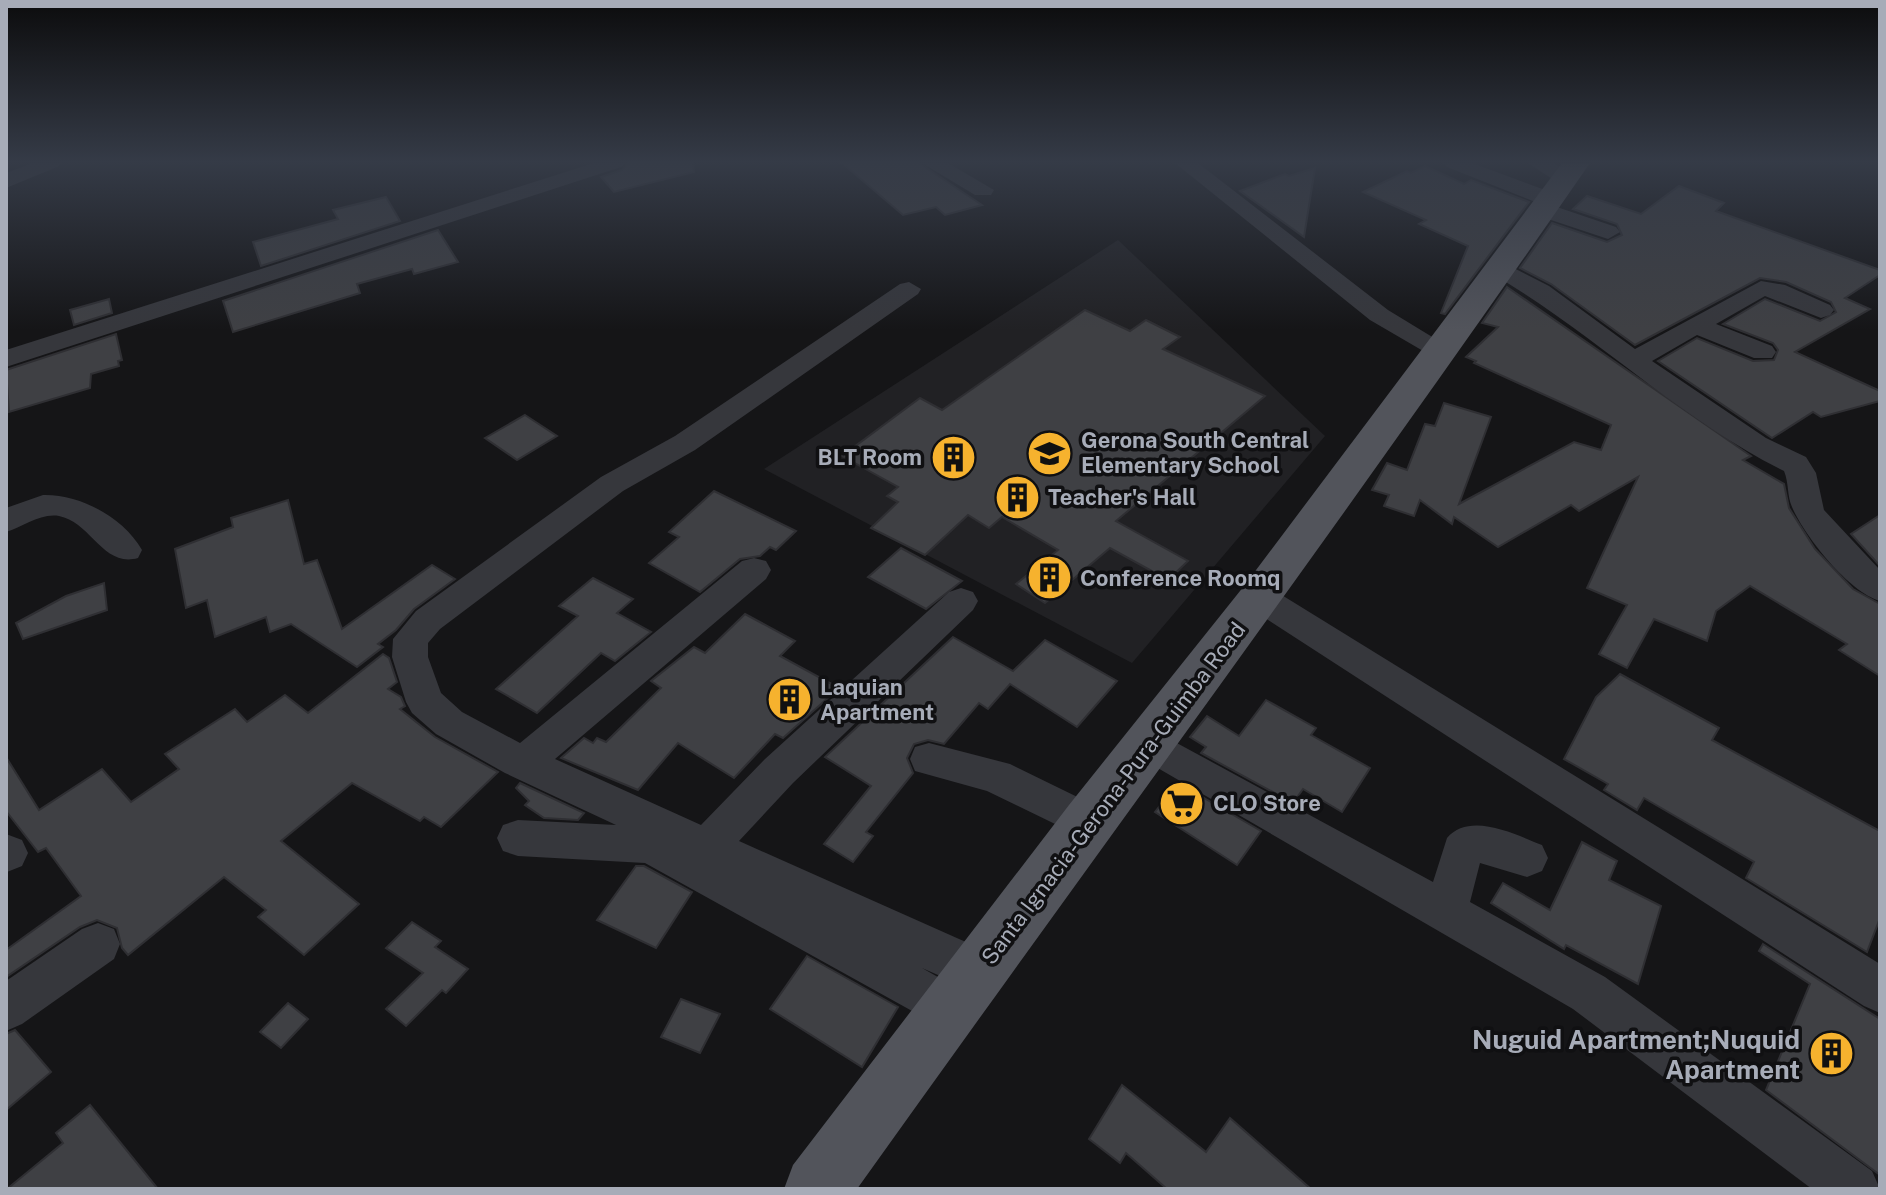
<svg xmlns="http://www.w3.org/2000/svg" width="1886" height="1195" font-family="'Public Sans',sans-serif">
<rect width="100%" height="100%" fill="#151517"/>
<polygon fill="#212124" points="1118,240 1325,436 1132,663 764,469"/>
<g fill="#3f4044" stroke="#2f2f33" stroke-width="2">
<polygon points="628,163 693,163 694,172 614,192 601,177 622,170"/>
<polygon points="842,163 919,163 982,205 945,215 936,207 903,215"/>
<polygon points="1425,166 1464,184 1471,180 1529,202 1445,314 1441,313 1468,246 1419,224 1426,220 1363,192 1407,171 1411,173"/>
<polygon points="1315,168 1304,237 1240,191 1285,174 1289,176"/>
<polygon points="1679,186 1724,203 1716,211 1880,270 1880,275 1845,298 1870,309 1795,352 1880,391 1880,401 1821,417 1813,412 1772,438 1658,361 1697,338 1753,361 1774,360 1778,350 1773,343 1723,324 1765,299 1820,321 1836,312 1831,302 1786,282 1760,278 1635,345 1551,284 1520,268 1552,223 1607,242 1622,235 1617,224 1573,209 1587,196 1641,214"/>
<polygon points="386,197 400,221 261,266 253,242 338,219 333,210"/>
<polygon points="438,230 458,262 414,274 412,269 357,284 360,293 233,332 223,301"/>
<polygon points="1507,287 1751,456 1743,460 1784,484 1789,508 1815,549 1853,589 1880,604 1880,676 1839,650 1847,644 1750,586 1716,611 1707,641 1654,619 1627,668 1599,654 1627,605 1587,588 1638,477 1579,511 1571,505 1498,547 1454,517 1452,524 1420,500 1414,516 1384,506 1389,495 1372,490 1387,463 1407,470 1425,424 1435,426 1444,403 1491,417 1459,504 1574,442 1601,450 1611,425 1474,363 1476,361 1466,357 1498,327 1482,323"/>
<polygon points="109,299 112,313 74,325 70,310"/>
<polygon points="1085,310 1130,331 1146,320 1180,337 1163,349 1265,396 1116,521 1188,561 1168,580 1110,548 1045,603 1016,584 1058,550 1002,517 989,528 968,515 925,555 871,528 898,502 887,496 898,487 842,456 920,398 942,410"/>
<polygon points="116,334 122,360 118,361 119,366 91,374 90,388 9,412 6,370"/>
<polygon points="525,415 557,436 517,460 485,438"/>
<polygon points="714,491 796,531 776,550 770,547 760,556 740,559 700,592 649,563 679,537 669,532"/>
<polygon points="288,500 304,564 317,560 342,629 432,565 455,579 414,609 396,630 378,644 383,647 357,667 291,624 270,632 266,617 215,637 207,600 186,608 175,549 233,527 231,518"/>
<polygon points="1880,515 1880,566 1851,534"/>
<polygon points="901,548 962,581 926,609 868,577"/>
<polygon points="593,578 633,599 617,613 651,632 615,661 601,653 537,713 496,689 578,616 559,606"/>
<polygon points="104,583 107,610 23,639 16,623 66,596"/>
<polygon points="745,614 795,641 780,656 839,688 783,738 775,734 734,778 678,743 638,790 561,758 584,738 593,743 597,738 606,742 661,688 651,681 694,647 705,653"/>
<polygon points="953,637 1013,671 1045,640 1117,681 1077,727 1010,684 988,709 979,703 944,744 928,740 914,744 907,758 913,773 866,832 873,836 853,862 824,844 871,786 825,757"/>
<polygon points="383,654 389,658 397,682 388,689 401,697 405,706 400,709 435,737 498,772 441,827 424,817 420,821 352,783 281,841 359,904 304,955 258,917 266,910 224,877 128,955 122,948 117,928 97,920 80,927 6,977 6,950 81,896 46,848 38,852 6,811 6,757 39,810 102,769 131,802 179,769 165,754 235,709 247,722 285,695 308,713"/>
<polygon points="1620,674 1719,728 1712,740 1880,831 1880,918 1867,952 1746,878 1754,862 1644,798 1637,810 1604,790 1608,784 1564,759 1596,697"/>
<polygon points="1266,700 1316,728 1311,735 1370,768 1342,812 1303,789 1293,803 1201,753 1206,747 1190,737 1207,716 1239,736"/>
<polygon points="520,783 584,813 578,820 544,818 525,805 529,801 516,788"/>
<polygon points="1178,783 1261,831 1237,865 1155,812"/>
<polygon points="1582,842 1617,861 1609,880 1661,906 1638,984 1566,945 1564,949 1491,903 1503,883 1550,910"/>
<polygon points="636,866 644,866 692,892 656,948 597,920"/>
<polygon points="412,922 441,941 435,947 468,969 446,993 442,990 406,1026 386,1009 423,973 386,948"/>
<polygon points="1763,944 1880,1019 1880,1175 1766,1090 1810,984 1759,951"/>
<polygon points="807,956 898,1007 862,1067 770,1009"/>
<polygon points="681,999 720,1014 700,1053 661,1037"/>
<polygon points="288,1003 308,1019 281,1048 260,1032"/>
<polygon points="15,1030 51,1072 6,1110 6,1034"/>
<polygon points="1122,1085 1206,1152 1230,1118 1311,1189 1167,1189 1126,1153 1120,1163 1089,1139"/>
<polygon points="90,1105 158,1189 7,1189 63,1143 56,1133"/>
</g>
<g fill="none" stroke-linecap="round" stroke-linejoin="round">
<g fill="#36373c" fill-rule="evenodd">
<polygon points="33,163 61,163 57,167 6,188 6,173"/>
<polygon points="594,163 625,163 621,167 6,367 6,350"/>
<polygon points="922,163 948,163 994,190 991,195 975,195"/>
<polygon points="1175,163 1198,163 1388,310 1452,349 1448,355 1430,355 1370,320"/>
<polygon points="1443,163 1472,163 1556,194 1559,199 1551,205 1616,227 1620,232 1608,239 1533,214 1530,209 1538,203 1447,167"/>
<polygon points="1528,163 1554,163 1576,177 1573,182 1557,182"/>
<path d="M1500,261L1549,286L1635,349L1761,281L1785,285L1830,305L1834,310L1830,315L1821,318L1765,296L1716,324L1772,346L1776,352L1772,358H1754L1697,335L1652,361L1766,438L1806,457L1816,473L1824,510L1880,570V601C1849,592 1805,537 1792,507C1787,496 1789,483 1784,471C1678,418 1594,333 1491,273L1488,268Z"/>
<polygon points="909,282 921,289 918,294 695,450 623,491 440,629 428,643 428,657 441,693 462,712 520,743 742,561 754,558 766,561 771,570 766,579 555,759 701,825 765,759 949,592 961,588 973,592 978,601 973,610 793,783 739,841 995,955 1002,971 995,987 979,993 922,968 966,993 973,1009 966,1025 950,1032 645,863 518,856 503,851 497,838 503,825 518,820 616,825 505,773 436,734 412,713 406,702 392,657 393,639 416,611 601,477 675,436 900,284"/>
<path d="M43,495C80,494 123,517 142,550L138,558C103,568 91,522 59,516C40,513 23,527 6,532V508Z"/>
<polygon points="1260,585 1272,589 1880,964 1880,1013 1864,1006 1248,607 1243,598 1248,589"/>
<path d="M1151,729L1433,882L1447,838C1470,811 1516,835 1542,845L1548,858L1542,871L1527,877L1480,863L1470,902L1605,977L1872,1171L1880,1189H1812L1573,1009L1137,756L1132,745L1137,734Z"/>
<polygon points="929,743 1010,764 1102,809 1108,822 1102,835 1088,840 987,791 915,771 910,759 915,747"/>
<polygon points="6,834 22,840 28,853 22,866 7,872"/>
<polygon points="98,923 114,929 120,944 114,959 22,1024 6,1031 6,981 82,929"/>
</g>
<path fill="#52545b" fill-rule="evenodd" d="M1562,163H1590C1351,509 1101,847 857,1189H784L793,1165L1069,805L1244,586Z"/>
</g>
<linearGradient id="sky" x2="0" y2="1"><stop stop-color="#0c0c0d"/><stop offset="0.49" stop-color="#353b47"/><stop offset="1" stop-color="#353b47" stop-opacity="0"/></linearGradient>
<rect width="1886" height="330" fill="url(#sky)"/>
<defs>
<symbol id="school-disc" viewBox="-11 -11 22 22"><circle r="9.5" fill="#f6b22e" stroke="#101012"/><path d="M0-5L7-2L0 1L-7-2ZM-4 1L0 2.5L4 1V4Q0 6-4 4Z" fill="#111"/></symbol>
<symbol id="building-disc" viewBox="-11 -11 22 22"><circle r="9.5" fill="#f6b22e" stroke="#101012"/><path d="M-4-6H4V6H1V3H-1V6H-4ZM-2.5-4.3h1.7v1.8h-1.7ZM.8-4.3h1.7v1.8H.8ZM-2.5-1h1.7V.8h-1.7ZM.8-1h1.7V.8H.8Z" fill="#111"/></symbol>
<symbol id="supermarket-disc" viewBox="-11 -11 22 22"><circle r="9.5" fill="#f6b22e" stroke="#101012"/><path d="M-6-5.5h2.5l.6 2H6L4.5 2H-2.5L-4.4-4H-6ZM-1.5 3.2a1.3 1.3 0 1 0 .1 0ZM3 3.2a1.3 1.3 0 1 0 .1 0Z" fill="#111"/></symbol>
</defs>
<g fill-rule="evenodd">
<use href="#school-disc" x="1024" y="428" width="51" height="51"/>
<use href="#building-disc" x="928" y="432" width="51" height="51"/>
<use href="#building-disc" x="992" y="472" width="51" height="51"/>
<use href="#building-disc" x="1024" y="552" width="51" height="51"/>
<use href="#building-disc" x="764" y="674" width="51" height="51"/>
<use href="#supermarket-disc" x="1156" y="778" width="51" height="51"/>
<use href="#building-disc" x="1806" y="1028" width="51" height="51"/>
</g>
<g text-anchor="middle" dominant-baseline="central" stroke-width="7" stroke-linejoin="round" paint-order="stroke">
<g font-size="22" font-weight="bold" fill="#a7acb8" stroke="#101012" text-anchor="start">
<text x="1081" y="440">Gerona South Central<tspan x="1081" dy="25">Elementary School</tspan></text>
<text x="922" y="457" text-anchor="end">BLT Room</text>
<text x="1048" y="497">Teacher's Hall</text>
<text x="1080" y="578">Conference Roomq</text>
<text x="820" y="687">Laquian<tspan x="820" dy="25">Apartment</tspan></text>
<text x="1213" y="803">CLO Store</text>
</g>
<g font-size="22" fill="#a7acb8" stroke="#101012">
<text transform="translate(1113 793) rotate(-53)">Santa Ignacia-Gerona-Pura-Guimba Road</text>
</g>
<g font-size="26" font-weight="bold" fill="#a7acb8" stroke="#101012" text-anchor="end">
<text x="1800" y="1039">Nuguid Apartment;Nuquid<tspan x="1800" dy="30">Apartment</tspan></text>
</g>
</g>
<rect width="1886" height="1195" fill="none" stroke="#a7acb8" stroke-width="16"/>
</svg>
